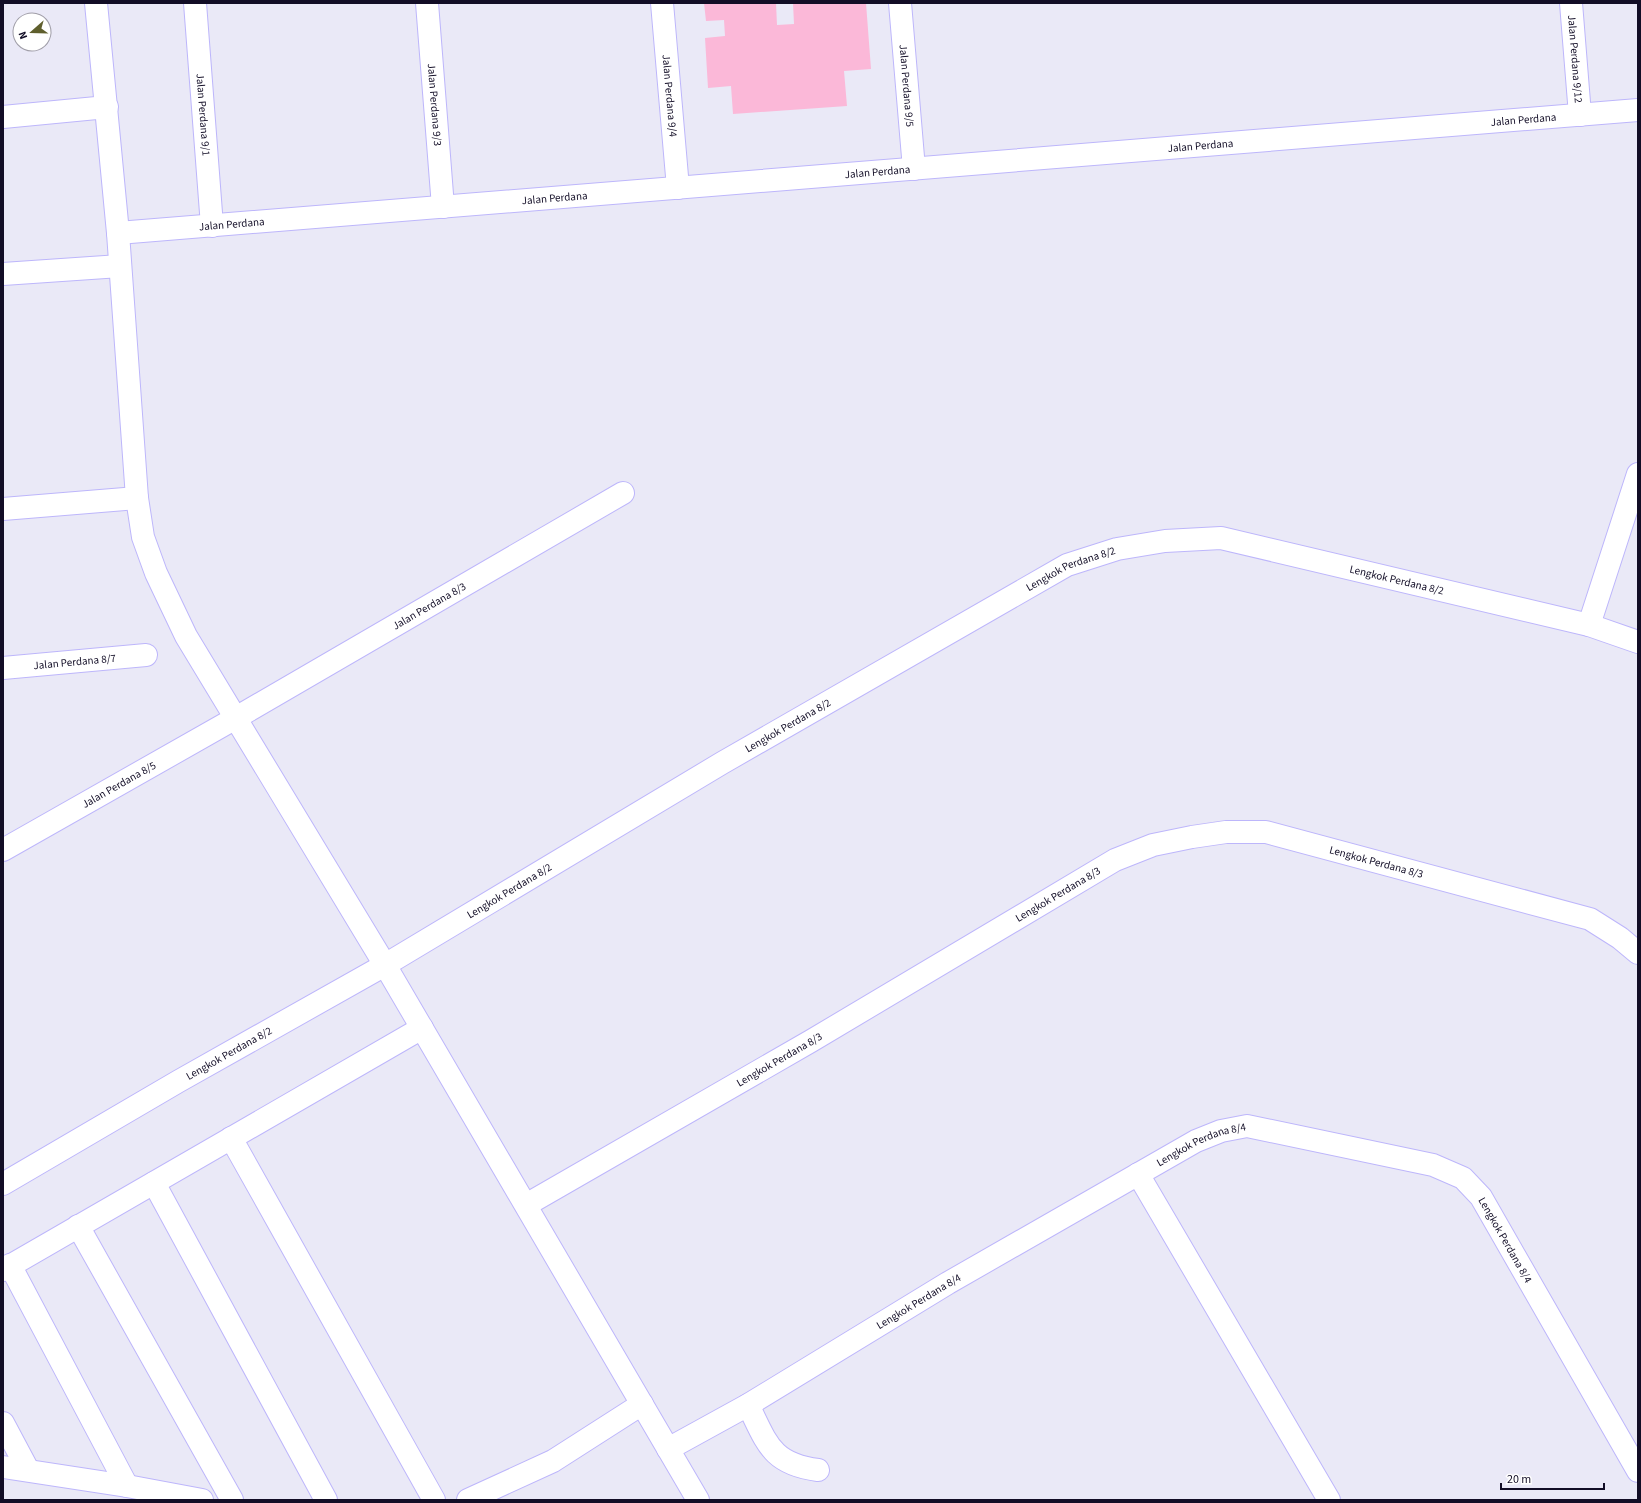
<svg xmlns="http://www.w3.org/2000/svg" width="1641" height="1503" font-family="'Source Sans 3',sans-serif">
<rect width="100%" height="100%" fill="#eae9f7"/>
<polygon fill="#fbb8d8" points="704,3 776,3 777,25 794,24 793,3 866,3 871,69 844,71 847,106 733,114 731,86 708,88 705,38 725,36 724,20 706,21"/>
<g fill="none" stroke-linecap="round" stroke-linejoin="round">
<defs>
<g id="minor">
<polyline points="96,3 118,233 137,498 143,537 156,573 186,636 385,965 698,1500"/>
<path id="s1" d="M195,3L212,226"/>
<path id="s2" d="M427,3L443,207"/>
<path id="s3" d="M662,3L678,188"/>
<path id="s4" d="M900,3L914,169"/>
<path id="s5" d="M1571,3L1580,115"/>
<polyline points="3,117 107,107"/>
<path id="s6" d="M118,233L1638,110"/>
<polyline points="3,274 120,266"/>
<polyline points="3,509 137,498"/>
<polyline points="1589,625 1638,474"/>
<path id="s7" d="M3,668L146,655"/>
<path id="s8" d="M3,850L234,719L623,493"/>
<polyline points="231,1138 434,1500"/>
<polyline points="1138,1174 1329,1500"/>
<polyline points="154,1183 326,1500"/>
<path id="s9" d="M3,1184L179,1081L385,965L722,763L1067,565L1117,549L1165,541L1221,538L1589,625L1638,642"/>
<path id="s10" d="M526,1205L811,1041L1115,860L1153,845L1192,837L1226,832H1266L1590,919L1620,938L1638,953"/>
<polyline points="78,1226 232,1500"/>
<polyline points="10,1265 127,1486"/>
<polyline points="3,1270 422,1028"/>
<path d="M748,1405C767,1443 771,1464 818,1470"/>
<polyline points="3,1423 28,1470"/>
<path id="s11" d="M668,1449L748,1405L948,1283L1196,1141L1221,1131L1247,1126L1433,1165L1463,1178L1481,1197L1638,1471"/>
<polyline points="3,1467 127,1486 202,1500"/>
<polyline points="468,1500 553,1461 642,1404"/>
</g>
</defs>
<use href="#minor" stroke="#bdb6fb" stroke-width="24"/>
<use href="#minor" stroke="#fff" stroke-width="22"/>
</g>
<g text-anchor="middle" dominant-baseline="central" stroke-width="4" stroke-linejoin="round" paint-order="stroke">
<g font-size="11" fill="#120d26" stroke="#fff">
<text stroke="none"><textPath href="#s5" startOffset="56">Jalan Perdana 9/12</textPath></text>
<text stroke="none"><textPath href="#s4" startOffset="83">Jalan Perdana 9/5</textPath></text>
<text stroke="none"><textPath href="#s3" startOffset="93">Jalan Perdana 9/4</textPath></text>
<text stroke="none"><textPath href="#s2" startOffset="102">Jalan Perdana 9/3</textPath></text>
<text stroke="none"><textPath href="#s1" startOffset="112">Jalan Perdana 9/1</textPath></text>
<text stroke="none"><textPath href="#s6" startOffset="1410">Jalan Perdana</textPath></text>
<text stroke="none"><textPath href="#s6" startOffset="1086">Jalan Perdana</textPath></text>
<text stroke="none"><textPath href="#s6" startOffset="762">Jalan Perdana</textPath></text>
<text stroke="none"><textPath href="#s6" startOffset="438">Jalan Perdana</textPath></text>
<text stroke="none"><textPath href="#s6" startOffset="114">Jalan Perdana</textPath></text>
<text stroke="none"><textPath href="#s9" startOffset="1233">Lengkok Perdana 8/2</textPath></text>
<text stroke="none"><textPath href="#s9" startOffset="1569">Lengkok Perdana 8/2</textPath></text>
<text stroke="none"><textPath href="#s8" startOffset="491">Jalan Perdana 8/3</textPath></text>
<text stroke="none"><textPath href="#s7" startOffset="72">Jalan Perdana 8/7</textPath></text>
<text stroke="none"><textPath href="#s9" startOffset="909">Lengkok Perdana 8/2</textPath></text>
<text stroke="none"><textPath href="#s8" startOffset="133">Jalan Perdana 8/5</textPath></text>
<text stroke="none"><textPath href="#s10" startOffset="952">Lengkok Perdana 8/3</textPath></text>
<text stroke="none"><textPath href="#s9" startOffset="585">Lengkok Perdana 8/2</textPath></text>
<text stroke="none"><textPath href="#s10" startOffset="616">Lengkok Perdana 8/3</textPath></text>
<text stroke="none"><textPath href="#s9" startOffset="261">Lengkok Perdana 8/2</textPath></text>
<text stroke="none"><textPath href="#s10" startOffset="292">Lengkok Perdana 8/3</textPath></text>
<text stroke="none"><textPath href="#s11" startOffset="615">Lengkok Perdana 8/4</textPath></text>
<text stroke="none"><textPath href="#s11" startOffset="963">Lengkok Perdana 8/4</textPath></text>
<text stroke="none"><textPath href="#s11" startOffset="291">Lengkok Perdana 8/4</textPath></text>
</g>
</g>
<rect width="1641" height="1503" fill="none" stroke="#120d26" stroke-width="8"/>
<g transform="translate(32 32) rotate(250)"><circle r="19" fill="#ffffff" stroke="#a09ea8"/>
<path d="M0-3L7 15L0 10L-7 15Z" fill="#5f5f2d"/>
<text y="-6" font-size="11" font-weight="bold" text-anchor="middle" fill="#120d26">N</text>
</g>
<path d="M1501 1483v6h103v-6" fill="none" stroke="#120d26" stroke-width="2"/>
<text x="1507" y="1483" font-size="12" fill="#120d26" stroke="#ffffff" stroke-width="3" paint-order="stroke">20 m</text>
</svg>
